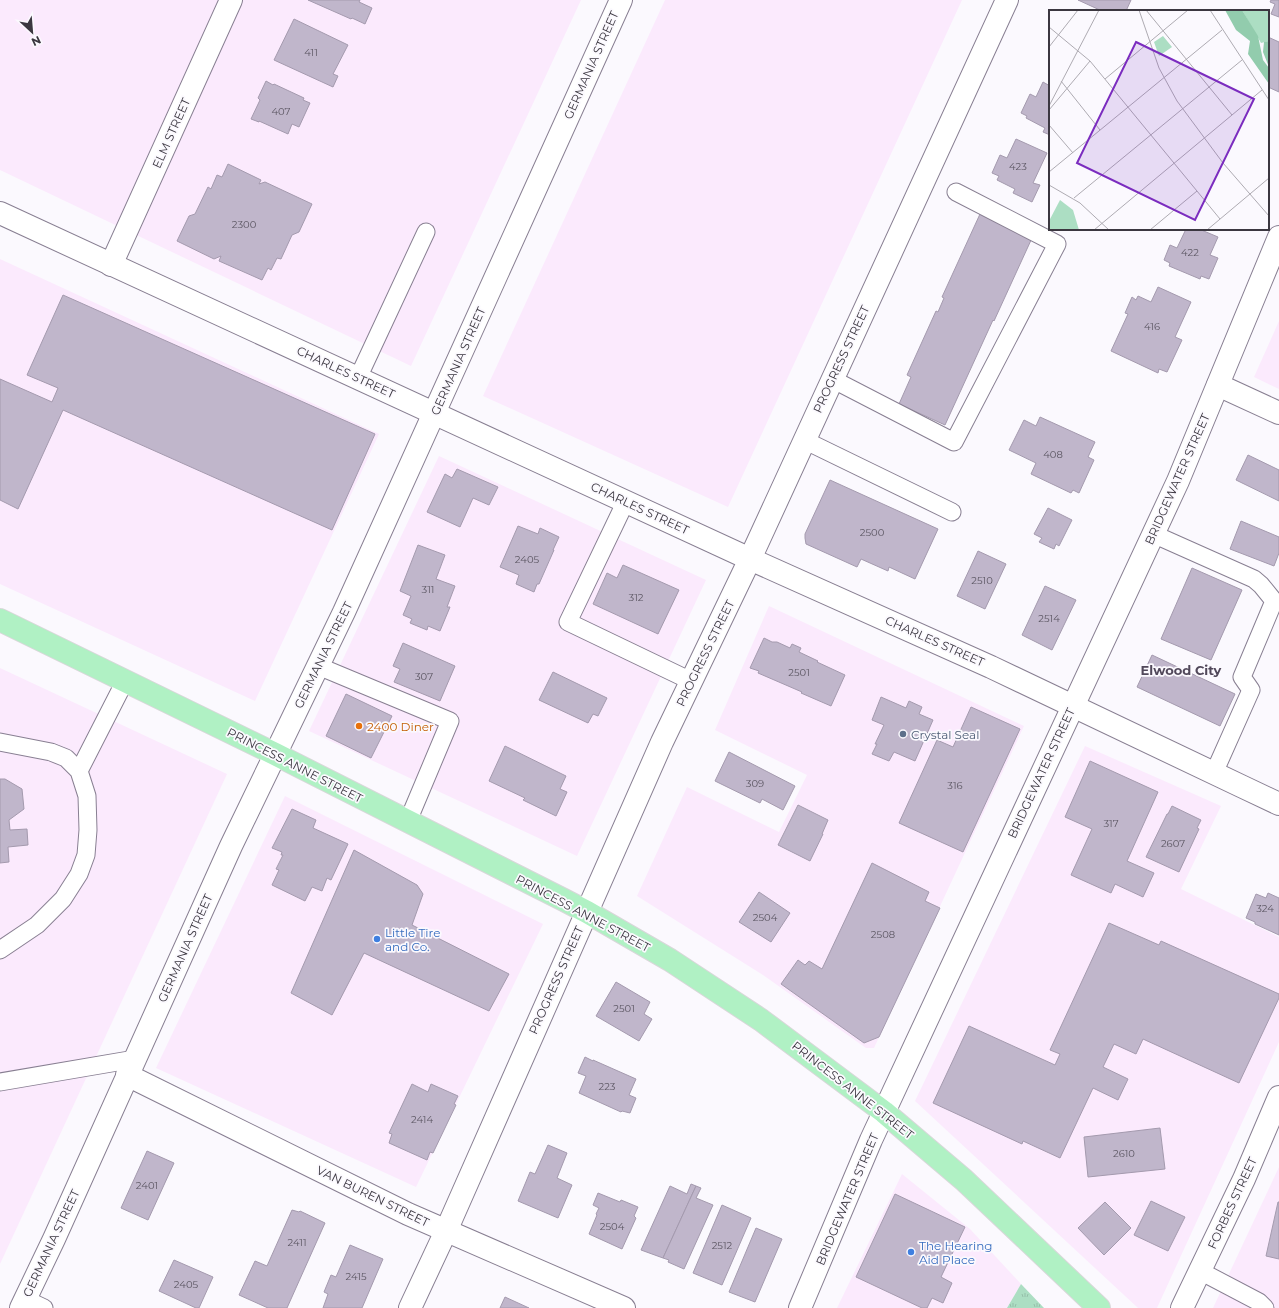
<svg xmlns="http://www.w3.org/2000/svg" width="1279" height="1308" font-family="Montserrat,sans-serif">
<defs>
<pattern id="grass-tufts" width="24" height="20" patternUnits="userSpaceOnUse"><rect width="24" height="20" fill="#acdec3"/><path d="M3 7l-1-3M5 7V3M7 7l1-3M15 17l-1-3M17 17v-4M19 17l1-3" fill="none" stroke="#95bfa9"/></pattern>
</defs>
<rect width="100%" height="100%" fill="#fbf9fe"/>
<g fill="#fbeafd">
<polygon points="0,0 581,0 411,366 0,170"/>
<polygon points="665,0 962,0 728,507 483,396"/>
<polygon points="0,259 379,434 255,701 0,584"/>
<polygon points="1279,321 1279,389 1254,377"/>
<polygon points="439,456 706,580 577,856 309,731"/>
<polygon points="769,606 1024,726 874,1048 866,1048 763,975 637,896 687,787 779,832 807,775 715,730"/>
<polygon points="0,668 227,774 0,1264"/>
<polygon points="1085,746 1221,806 1181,889 1279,937 1279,1042 1157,1308 1138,1308 915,1101"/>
<polygon points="285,796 543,924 416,1187 156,1068"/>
<polygon points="1279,1167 1279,1308 1213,1308"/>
<polygon points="902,1174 970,1229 1021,1284 1007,1308 837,1308"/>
</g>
<polygon fill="url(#grass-tufts)" points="1021,1284 1044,1308 1007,1308"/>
<g fill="#c0b6cb" stroke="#a49aae">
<polygon points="308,0 360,0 359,2 372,8 365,24 352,18 351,19"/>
<polygon points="1078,0 1131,0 1126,11 1102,11"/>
<polygon points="1271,0 1279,0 1279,17 1271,14 1275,4 1270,2"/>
<polygon points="294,19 348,45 333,74 338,76 333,87 274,60"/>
<polygon points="1268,37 1279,42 1279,92 1268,87"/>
<polygon points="266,81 273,85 274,84 304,98 303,100 310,103 299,127 292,124 288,134 259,121 259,122 251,119 260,100 258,98"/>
<polygon points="1043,82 1050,86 1050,135 1043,132 1045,128 1026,118 1027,116 1021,113 1030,94 1036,97"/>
<polygon points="1016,139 1047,153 1033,183 1040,185 1032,202 1013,193 1015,189 997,180 999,176 992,173 1000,155 1007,158"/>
<polygon points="228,164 261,180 259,184 265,182 312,204 299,232 292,235 281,259 277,258 271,270 268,268 262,280 219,261 221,256 214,259 177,241 189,216 195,214 208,187 211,189 217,175 222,177"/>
<polygon points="980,214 1032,238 994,321 993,320 945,425 899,404 911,377 907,375 936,311 938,312 944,298 942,297"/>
<polygon points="1186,229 1199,229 1218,237 1210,255 1218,258 1209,279 1201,276 1200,279 1169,266 1170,263 1164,260 1170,245 1177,248"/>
<polygon points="1158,287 1191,302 1175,337 1182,340 1167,372 1159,369 1158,373 1111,351 1128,314 1125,313 1132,297 1136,300 1138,296 1151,302"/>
<polygon points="63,295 375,434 332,530 63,410 18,509 0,500 0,379 52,402 58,388 27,375"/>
<polygon points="1040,417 1095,442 1088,457 1094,460 1079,493 1073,490 1071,493 1031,474 1036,463 1009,450 1024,420 1036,426"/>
<polygon points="1248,455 1279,470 1279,501 1236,480"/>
<polygon points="457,469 498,487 489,505 473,498 460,527 427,512 445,474 452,478"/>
<polygon points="830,480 938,529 915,579 889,567 888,571 861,559 857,567 806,544 805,538 805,534"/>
<polygon points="1048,508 1072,520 1059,546 1056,544 1054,549 1039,542 1042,538 1034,534"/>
<polygon points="1241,521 1279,537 1279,553 1274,566 1230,549"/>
<polygon points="518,526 538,534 540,528 559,537 553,550 554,550 539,584 537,584 534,592 516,584 519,575 500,567"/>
<polygon points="418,545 445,555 436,579 455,586 447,607 450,607 440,631 428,626 427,630 410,623 412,619 403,615 411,596 400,591"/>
<polygon points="978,551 1006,564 985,609 957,596"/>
<polygon points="623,565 679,590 658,634 593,604 607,573 617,578"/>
<polygon points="1192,568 1242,590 1211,660 1161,639"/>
<polygon points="1045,586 1076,600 1052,650 1022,635"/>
<polygon points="764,638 772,642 777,642 790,648 792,644 801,648 799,652 818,661 817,662 845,675 831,706 801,693 802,692 758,673 759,671 750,668"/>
<polygon points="403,643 455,666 440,701 394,682 400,669 393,666"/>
<polygon points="1152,655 1235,694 1220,726 1137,687"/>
<polygon points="553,672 607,698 598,716 593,714 588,723 539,700"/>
<polygon points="346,694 392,716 371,758 326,736"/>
<polygon points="881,697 906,708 909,701 922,707 919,714 933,720 915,761 894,752 889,761 872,754 877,744 875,744 884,725 872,720"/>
<polygon points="971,707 1020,729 963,852 899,823 937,740 953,747"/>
<polygon points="505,746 566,776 560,789 567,792 556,816 523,800 525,798 489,781"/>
<polygon points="729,752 795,786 783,810 762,799 760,803 715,781"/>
<polygon points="1090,761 1158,792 1127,861 1154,873 1143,897 1115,884 1111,893 1071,875 1092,829 1065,817"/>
<polygon points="0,779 5,779 22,789 24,809 9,820 10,830 27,829 28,845 8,847 9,862 0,863"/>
<polygon points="798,805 828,820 822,834 823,834 810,861 778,845"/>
<polygon points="1172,806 1201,820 1197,828 1199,829 1179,872 1146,857 1167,814 1168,814"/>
<polygon points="292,809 316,820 313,828 348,844 331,880 327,878 322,891 312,887 305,901 272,885 279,870 276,869 283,855 281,855 282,852 272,848"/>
<polygon points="354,850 417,885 423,894 412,925 509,974 489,1011 364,953 332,1015 291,993"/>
<polygon points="872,863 929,892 925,901 940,908 879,1037 864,1043 781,984 798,960 805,965 809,961 822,969"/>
<polygon points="759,892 790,913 771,942 739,922"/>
<polygon points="1268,893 1279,898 1279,935 1255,924 1255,922 1246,918 1256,894 1266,898"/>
<polygon points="1109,923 1159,945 1161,941 1279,994 1279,998 1239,1083 1143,1039 1136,1054 1114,1044 1103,1067 1128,1079 1118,1100 1093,1088 1060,1158 1023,1141 1022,1144 933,1103 969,1026 1055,1065 1060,1054 1050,1050"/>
<polygon points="616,982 650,1002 644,1014 652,1019 639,1041 596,1016"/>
<polygon points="585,1057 593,1061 593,1060 636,1079 629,1095 636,1098 630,1113 622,1111 621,1112 579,1093 586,1076 578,1073"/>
<polygon points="412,1084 428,1092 431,1084 458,1096 454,1104 456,1105 433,1153 430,1152 427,1160 389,1143 392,1134 389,1133"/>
<polygon points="1160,1128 1165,1169 1088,1177 1084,1137"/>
<polygon points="548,1145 567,1153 557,1178 572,1185 558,1218 518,1201 530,1172 535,1174"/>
<polygon points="147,1151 174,1163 148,1220 121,1208"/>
<polygon points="691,1184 696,1186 663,1258 641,1250 670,1186 687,1194"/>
<polygon points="696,1186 701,1188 696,1198 713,1205 684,1269 668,1262 669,1260 663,1258"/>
<polygon points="598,1193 620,1202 621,1200 638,1207 634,1216 636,1218 622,1249 589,1234 597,1215 596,1214 599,1208 593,1205"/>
<polygon points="895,1194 965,1227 941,1277 952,1283 943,1303 932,1298 927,1308 922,1308 856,1277"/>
<polygon points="1151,1201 1185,1217 1168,1251 1134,1235"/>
<polygon points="1105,1202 1131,1228 1104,1255 1078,1228"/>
<polygon points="1278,1202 1279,1202 1279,1259 1266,1256"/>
<polygon points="722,1205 751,1218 722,1285 693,1273"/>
<polygon points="292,1210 299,1212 300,1211 325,1223 287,1308 268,1308 239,1295 255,1261 267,1266"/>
<polygon points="756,1228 782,1239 755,1302 729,1292"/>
<polygon points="350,1245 383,1259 362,1308 323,1308 328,1294 324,1292 331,1275 336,1277"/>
<polygon points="174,1260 213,1277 199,1308 196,1308 159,1291"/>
<polygon points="505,1297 529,1308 500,1308"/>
</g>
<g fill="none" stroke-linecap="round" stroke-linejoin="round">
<defs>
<g id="lane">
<polyline points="358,378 426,232"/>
<polyline points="832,379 954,442 1057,244 956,192"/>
<polyline points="804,440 952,512"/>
<polyline points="626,501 568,622 691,681"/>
<polyline points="1153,534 1254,579 1261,585 1274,601 1242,677 1251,690 1214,773"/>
<polyline points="318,666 450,721 408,821"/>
<polyline points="0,742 51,752 66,758 79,771 87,796 88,830 86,855 79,874 63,899 37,925 0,950"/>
<polyline points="79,771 125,681"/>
<polyline points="0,1082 135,1059"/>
<polyline points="1200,1271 1259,1302 1265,1308"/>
<polyline points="25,1299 44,1308"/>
</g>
<g id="street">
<polyline points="0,213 750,559 991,667 1241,786 1279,804"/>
<polyline points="111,265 231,0"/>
<polyline points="1218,385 1279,413"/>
<polyline points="127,1075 408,1214 624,1308"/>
<polyline points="21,1308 54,1239 231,846 344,612 621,0"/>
<polyline points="410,1308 446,1231 662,742 750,559 1007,0"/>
<polyline points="800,1308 871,1140 1178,481 1279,237"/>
<polyline points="1182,1308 1244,1179 1279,1097"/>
</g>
<polyline id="primary" points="0,620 275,754 564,900 587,912 670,960 761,1020 884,1112 964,1180 1099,1308"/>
</defs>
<use href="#lane" stroke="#887f92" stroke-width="19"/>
<use href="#street" stroke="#887f92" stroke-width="24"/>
<use href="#primary" stroke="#d8d7d9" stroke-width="24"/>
<use href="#lane" stroke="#fff" stroke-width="17"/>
<use href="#street" stroke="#fff" stroke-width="22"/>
<use href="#primary" stroke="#b0f1c4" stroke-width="22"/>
</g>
<circle fill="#e8710a" stroke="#fbf9fe" stroke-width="1.5" cx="359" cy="726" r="4"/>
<circle fill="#5c6f8a" stroke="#fbf9fe" stroke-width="1.5" cx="903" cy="734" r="4"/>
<g fill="#3f7fe0" stroke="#fbf9fe" stroke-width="1.5">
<circle cx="377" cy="939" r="4"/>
<circle cx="911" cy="1252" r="4"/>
</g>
<g text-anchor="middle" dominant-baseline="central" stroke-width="3.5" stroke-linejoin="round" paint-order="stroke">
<g font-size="10" fill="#5c5763">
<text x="311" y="52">411</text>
<text x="281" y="111">407</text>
<text x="1018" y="166">423</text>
<text x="244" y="224">2300</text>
<text x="1190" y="252">422</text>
<text x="1152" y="326">416</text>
<text x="1053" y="454">408</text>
<text x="872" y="532">2500</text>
<text x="527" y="559">2405</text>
<text x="982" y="580">2510</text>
<text x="428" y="589">311</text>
<text x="636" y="597">312</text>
<text x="1049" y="618">2514</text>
<text x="799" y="672">2501</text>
<text x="424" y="676">307</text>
<text x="755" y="783">309</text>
<text x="955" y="785">316</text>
<text x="1111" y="823">317</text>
<text x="1173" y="843">2607</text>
<text x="1265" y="908">324</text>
<text x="765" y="917">2504</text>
<text x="883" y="934">2508</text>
<text x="624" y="1008">2501</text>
<text x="607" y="1086">223</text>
<text x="422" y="1119">2414</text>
<text x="1124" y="1153">2610</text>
<text x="147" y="1185">2401</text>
<text x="612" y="1226">2504</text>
<text x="297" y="1242">2411</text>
<text x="722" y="1245">2512</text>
<text x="356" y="1276">2415</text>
<text x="186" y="1284">2405</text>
</g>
<g font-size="12" fill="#3b3740" stroke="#fbf9fe">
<text transform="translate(591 65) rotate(-66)">GERMANIA STREET</text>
<text transform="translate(171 133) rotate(-66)">ELM STREET</text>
<text transform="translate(841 359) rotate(-65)">PROGRESS STREET</text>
<text transform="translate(458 361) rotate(-66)">GERMANIA STREET</text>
<text transform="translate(346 372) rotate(25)">CHARLES STREET</text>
<text transform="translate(1177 479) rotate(-66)">BRIDGEWATER STREET</text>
<text transform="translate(640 508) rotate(25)">CHARLES STREET</text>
<text transform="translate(935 641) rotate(24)">CHARLES STREET</text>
<text transform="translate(705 653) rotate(-64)">PROGRESS STREET</text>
<text transform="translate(323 655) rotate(-64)">GERMANIA STREET</text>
<text transform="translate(295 765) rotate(27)">PRINCESS ANNE STREET</text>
<text transform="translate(1041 773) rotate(-65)">BRIDGEWATER STREET</text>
<text transform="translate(583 913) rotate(28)">PRINCESS ANNE STREET</text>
<text transform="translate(185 948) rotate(-66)">GERMANIA STREET</text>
<text transform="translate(556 980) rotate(-66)">PROGRESS STREET</text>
<text transform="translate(853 1090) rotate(38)">PRINCESS ANNE STREET</text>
<text transform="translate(373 1196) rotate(26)">VAN BUREN STREET</text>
<text transform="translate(847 1199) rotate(-67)">BRIDGEWATER STREET</text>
<text transform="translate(1232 1203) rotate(-65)">FORBES STREET</text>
<text transform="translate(51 1243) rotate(-65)">GERMANIA STREET</text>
</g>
<g font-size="12" fill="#c56008" stroke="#fbf9fe" text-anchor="start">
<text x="367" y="726">2400 Diner</text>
</g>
<g font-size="12" fill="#4e5e75" stroke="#fbf9fe" text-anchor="start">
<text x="911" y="734">Crystal Seal</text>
</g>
<g font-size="12" fill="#366cbe" stroke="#fbf9fe" text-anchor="start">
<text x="385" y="932">Little Tire<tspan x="385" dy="14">and Co.</tspan></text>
<text x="919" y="1245">The Hearing<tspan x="919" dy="14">Aid Place</tspan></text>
</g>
<g font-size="13" font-weight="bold" fill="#51485a" stroke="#fbf9fe">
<text x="1181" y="670">Elwood City</text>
</g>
</g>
<g transform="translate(1049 10)">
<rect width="220" height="220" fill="#fbf9fe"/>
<path d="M193,0H220V31L212,33ZM114,26L123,37L110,46L105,32Z" fill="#acdec3"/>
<path d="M176,0H193L209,26L214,50L220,58V74L199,44L201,31L187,20ZM220,31V57L214,42L215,32Z" fill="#92ccad"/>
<path d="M11,190L24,200L30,220H0V211Z" fill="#acdec3"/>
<path fill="none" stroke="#aeabb2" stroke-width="1" d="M90,0L110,58L128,91L174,153L220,206M97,0L183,105M161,0L220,90M0,17L41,51L171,209M0,37L29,0M56,69L139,0M12,71L51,120M0,96L50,0M0,100L41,51M0,115L24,143M0,162L173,20M0,175L31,193L60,220M25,188L193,50M45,220L213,80M101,220L148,181M158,220L220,168"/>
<path fill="#7b2cbf" fill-opacity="0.15" stroke="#7b2cbf" stroke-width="2" d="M87,32L205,89L146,210L28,153Z"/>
<rect width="220" height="220" fill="none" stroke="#3b3740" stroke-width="2"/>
</g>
<g transform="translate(32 32) rotate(154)" stroke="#fbf9fe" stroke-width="3" paint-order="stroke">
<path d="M0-3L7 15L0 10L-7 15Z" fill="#3b3740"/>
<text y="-6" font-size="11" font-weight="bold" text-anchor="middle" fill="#3b3740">N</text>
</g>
</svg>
